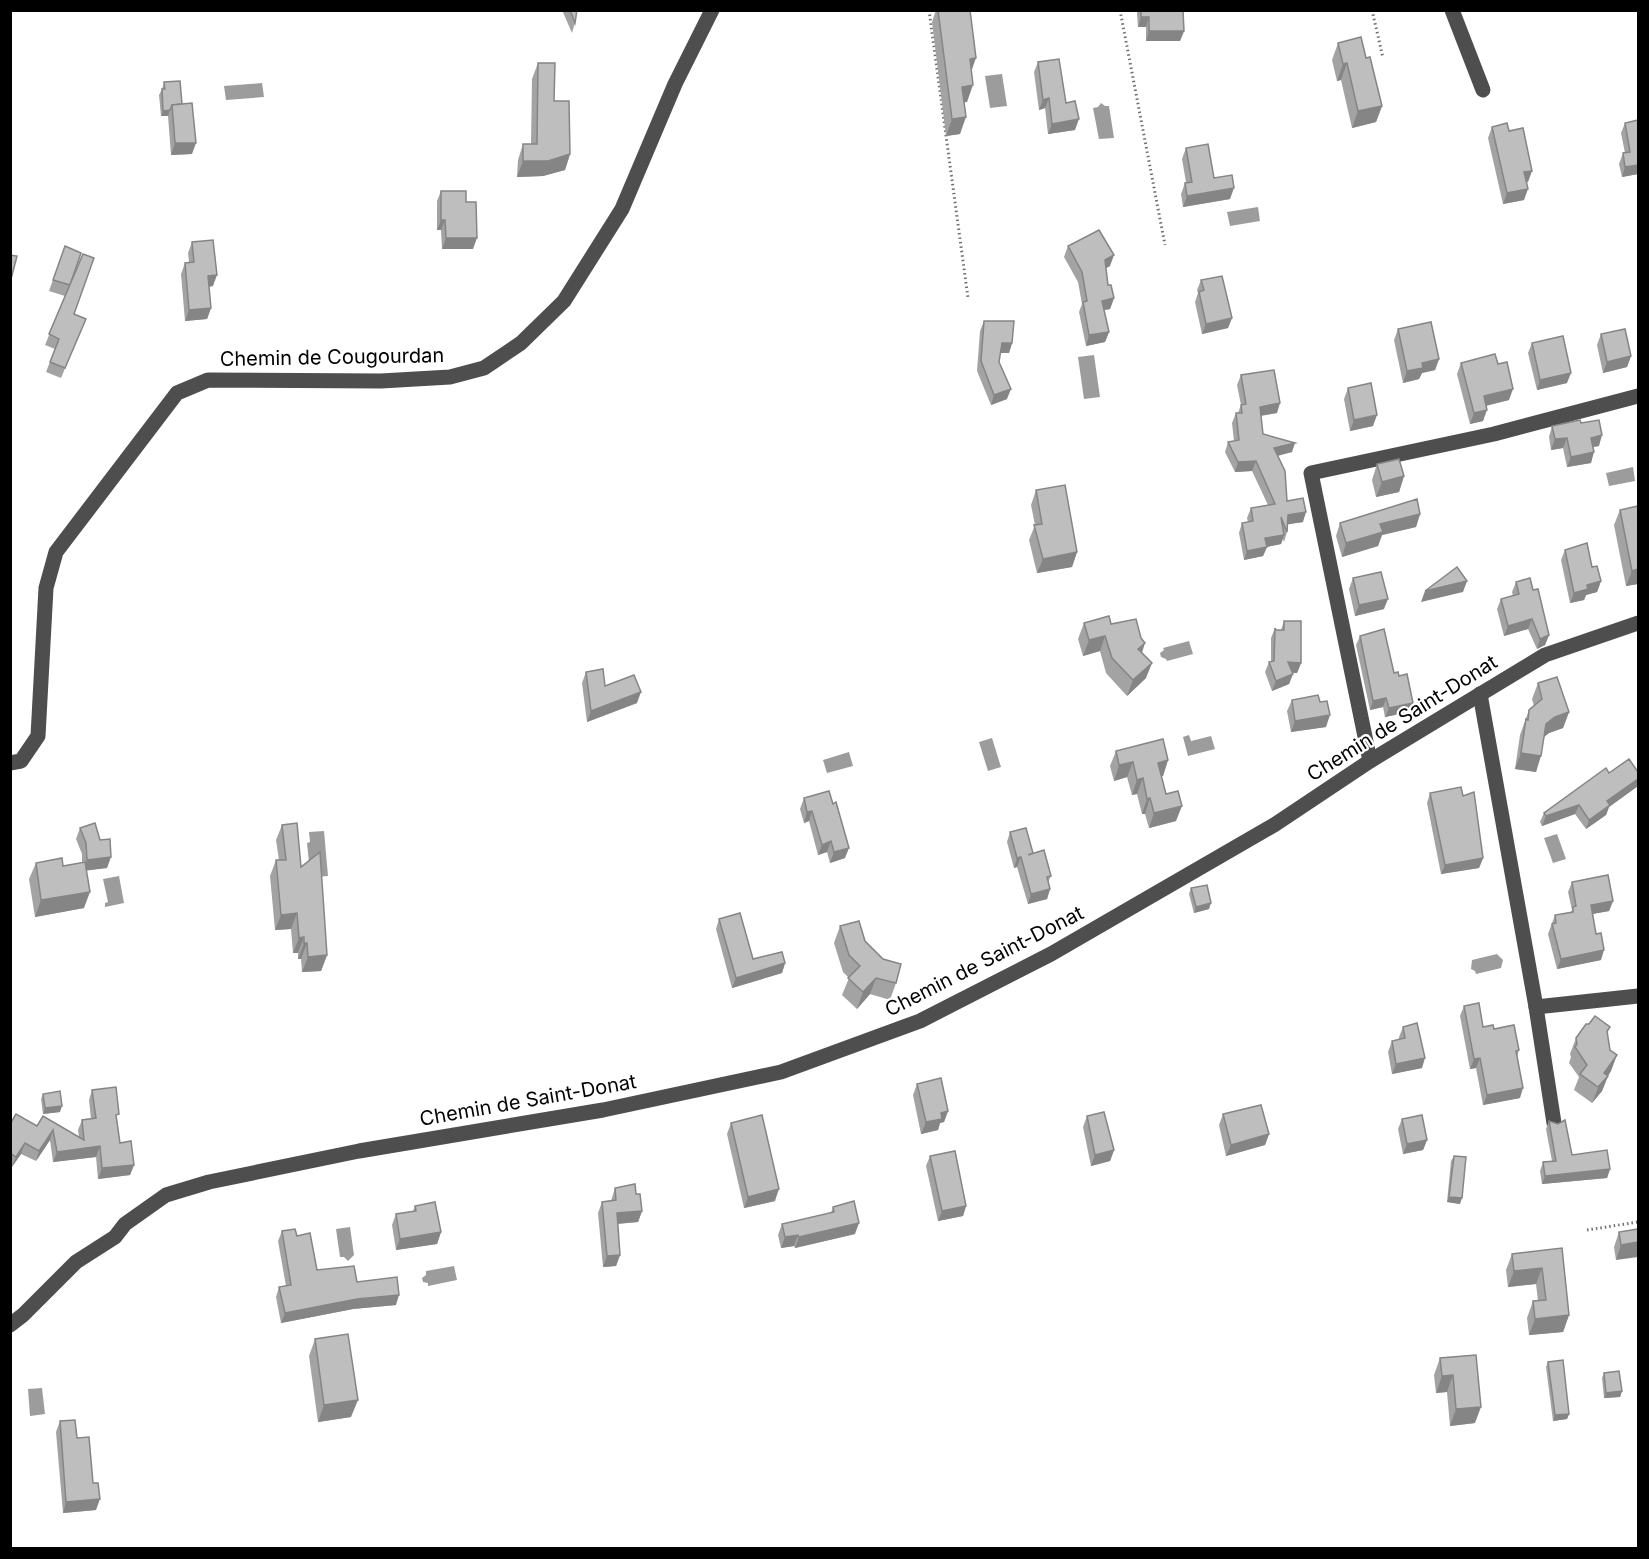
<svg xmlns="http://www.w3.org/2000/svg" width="1649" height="1559" font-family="Inter,sans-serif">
<rect width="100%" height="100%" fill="#fff"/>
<g fill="#9c9c9c">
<polygon points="1002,74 1007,106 990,108 985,76"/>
<polygon points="262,83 264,97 226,100 224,86"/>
<polygon points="1101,103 1105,106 1109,106 1114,138 1099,139 1093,108 1098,107"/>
<polygon points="1258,207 1260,221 1230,226 1227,212"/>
<polygon points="1094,355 1100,397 1084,399 1078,357"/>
<polygon points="1633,467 1635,481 1609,486 1606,473"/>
<polygon points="1189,641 1193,654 1167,661 1166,659 1161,657 1160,653 1164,650 1163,648"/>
<polygon points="1189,735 1191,741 1211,736 1215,749 1188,756 1183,737"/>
<polygon points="992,738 1001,767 988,771 979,742"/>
<polygon points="849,752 853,766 827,773 823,760"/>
<polygon points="324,831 328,876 315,877 310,872 307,843 310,842 309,832"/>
<polygon points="1557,834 1566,859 1553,863 1544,838"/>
<polygon points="119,876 124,903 105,907 105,903 108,902 103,879"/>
<polygon points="1497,954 1503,960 1501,968 1476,974 1475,971 1471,969 1472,960"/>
<polygon points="350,1227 354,1255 348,1261 344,1257 340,1257 336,1229"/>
<polygon points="454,1266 457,1280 428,1286 428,1283 423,1282 422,1278 426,1275 426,1271"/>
<polygon points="42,1388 45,1414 30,1416 28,1389"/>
</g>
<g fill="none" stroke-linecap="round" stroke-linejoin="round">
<g stroke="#707070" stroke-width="3" stroke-dasharray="1.5 3" stroke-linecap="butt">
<polyline points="929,10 968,298"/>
<polyline points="1120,10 1165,245"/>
<polyline points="1372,10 1383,58"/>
<polyline points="1587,1230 1638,1222"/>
</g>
<g stroke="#4e4e4e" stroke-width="15">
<polyline points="1452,10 1483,90"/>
<polyline points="1480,694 1536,1007 1554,1123"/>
<polyline points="1370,761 1311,473 1494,434 1638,396"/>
<polyline points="10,763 21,761 38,736 46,588 56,552 177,393 208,380 381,381 450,377 484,368 521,343 564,301 622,209 675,84 712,10"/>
<polyline points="1536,1007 1638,996"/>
<polyline points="10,1325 23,1315 76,1262 115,1237 125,1224 166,1195 209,1182 359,1151 603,1110 781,1072 920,1021 1051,954 1274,825 1370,761 1545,655 1638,623"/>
</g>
</g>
<g fill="#a3a3a3">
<polygon points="562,10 577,10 575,23 572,33"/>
<polygon points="936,10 970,10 972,71 967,102 964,102 960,134 946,136 932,22"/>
<polygon points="1138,10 1183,10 1184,31 1180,41 1146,41 1146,27 1138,27 1137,13"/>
<polygon points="1338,43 1366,58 1382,106 1376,122 1352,128 1341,80 1337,81 1332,60"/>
<polygon points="1038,62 1066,103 1075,130 1048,134 1045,108 1039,110 1034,72"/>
<polygon points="538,63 554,101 570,154 565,170 543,176 517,177 518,160 523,144 531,144 532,79"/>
<polygon points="164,82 182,104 192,154 171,155 168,116 161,116 159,95 162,89"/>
<polygon points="1638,120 1638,174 1622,177 1619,164 1623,153 1625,153 1621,133 1625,123"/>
<polygon points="1492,127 1509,131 1528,182 1527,182 1524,200 1503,204 1488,138"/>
<polygon points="1186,148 1214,178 1230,199 1183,207 1181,194 1185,183 1186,182 1182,159"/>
<polygon points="441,191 466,202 473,249 442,249 441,230 437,230 437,201"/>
<polygon points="192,242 213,286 209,287 211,308 207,319 185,321 181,274 185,263 189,262 188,253"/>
<polygon points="65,246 74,314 86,319 61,378 46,372 55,349 45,345 65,296 49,291"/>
<polygon points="1068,246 1110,266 1106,268 1108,285 1114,298 1110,309 1104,310 1109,332 1105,342 1086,346 1079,312 1082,304 1078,282 1064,257"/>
<polygon points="1201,280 1232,318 1228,328 1202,334 1195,302 1198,293 1197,290"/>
<polygon points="984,321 1012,343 1009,353 1000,353 999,362 1007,399 991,405 977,371 980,331"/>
<polygon points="1398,329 1439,359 1435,370 1422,373 1419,379 1403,383 1394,340"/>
<polygon points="1601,334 1631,356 1627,367 1603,373 1597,345"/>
<polygon points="1532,343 1567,383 1537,390 1528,353"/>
<polygon points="1461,363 1509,400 1486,406 1483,421 1470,424 1457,374"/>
<polygon points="1241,375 1277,413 1261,416 1263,434 1292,452 1278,456 1287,501 1303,522 1288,524 1287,532 1284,542 1283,539 1281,544 1267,547 1263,556 1244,560 1239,533 1242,523 1248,522 1247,518 1251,508 1268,505 1252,471 1235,472 1225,452 1228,442 1234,441 1232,423 1236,413 1238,413 1241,405 1237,385"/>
<polygon points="1348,388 1373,426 1350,431 1344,399"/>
<polygon points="1581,423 1599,446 1593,447 1591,463 1567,467 1563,448 1551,450 1549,437 1552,426"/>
<polygon points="1377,464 1404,476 1399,492 1376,497 1372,480"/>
<polygon points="1036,490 1077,552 1072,567 1037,573 1029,540 1035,525 1031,505"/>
<polygon points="1638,506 1638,584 1626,586 1614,525 1620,510"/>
<polygon points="1420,514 1416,527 1382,535 1378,546 1342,557 1336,536 1340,523"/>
<polygon points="1565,550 1592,567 1601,581 1597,592 1586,595 1584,600 1570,603 1561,560"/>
<polygon points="1353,578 1384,609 1355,616 1349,589"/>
<polygon points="1516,582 1533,590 1549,635 1545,645 1537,649 1528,629 1504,636 1497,609 1501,599 1513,596 1512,592"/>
<polygon points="1284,621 1301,663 1297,673 1293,673 1289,684 1272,691 1265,672 1269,662 1271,662 1271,638 1275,628 1276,630 1281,630"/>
<polygon points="1084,623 1111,624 1146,678 1127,696 1106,673 1100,651 1083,656 1078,639"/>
<polygon points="1360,636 1394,673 1399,676 1409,712 1385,717 1383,707 1370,710 1356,645"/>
<polygon points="586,672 605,686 637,703 587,722 582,683"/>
<polygon points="1538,683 1569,712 1563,728 1549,733 1544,737 1536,772 1515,769 1520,735 1529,710 1534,706 1532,699"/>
<polygon points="1292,700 1326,727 1291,732 1287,711"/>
<polygon points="1116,751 1168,760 1163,776 1161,776 1166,794 1176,821 1149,828 1145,814 1142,814 1137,794 1132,795 1127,777 1114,781 1110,766"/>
<polygon points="1609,773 1638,786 1609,807 1606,815 1586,829 1575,814 1542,826 1540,822 1544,813"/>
<polygon points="1430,793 1463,796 1483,858 1479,868 1441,874 1427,803"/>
<polygon points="804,798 845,858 830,863 827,852 818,855 809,821 804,823 800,809"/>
<polygon points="282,825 301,867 327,955 321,971 302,972 301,959 298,959 298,953 293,953 291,929 275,930 270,876 276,860 279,860 276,840"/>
<polygon points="80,828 107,868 86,870 84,908 35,917 29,879 36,863 63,866 82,863 82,854 76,839"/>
<polygon points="1010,832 1033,853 1051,876 1048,882 1050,889 1047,899 1028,904 1017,867 1014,868 1007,842"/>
<polygon points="1572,882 1613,901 1609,911 1592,914 1601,960 1557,969 1548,934 1555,915 1571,912 1572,910 1568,892"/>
<polygon points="1191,888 1209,909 1194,913 1189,894"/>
<polygon points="719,919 753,959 785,963 782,973 732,988 716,929"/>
<polygon points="840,926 865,941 896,983 890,1000 870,994 857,1009 842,995 849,978 843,972 834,943"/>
<polygon points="1464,1006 1483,1027 1494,1029 1519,1050 1517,1057 1520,1098 1483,1105 1476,1068 1470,1069 1460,1016"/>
<polygon points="1403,1027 1422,1068 1392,1074 1388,1052 1392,1041 1399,1039 1399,1037"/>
<polygon points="1610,1027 1607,1034 1611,1071 1608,1076 1602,1091 1592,1103 1574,1090 1579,1077 1569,1063 1571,1057 1570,1054 1576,1038"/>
<polygon points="917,1084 948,1111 944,1122 940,1123 938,1130 921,1134 913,1095"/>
<polygon points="92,1090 117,1121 120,1143 134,1165 130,1175 98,1179 96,1157 53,1162 50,1140 36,1161 21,1154 12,1167 10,1166 10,1124 37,1126 79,1137 78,1130 82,1120 91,1119 89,1100"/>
<polygon points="43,1094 60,1112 43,1114 41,1099"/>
<polygon points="1223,1114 1269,1134 1265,1145 1226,1156 1219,1125"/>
<polygon points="1087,1116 1114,1150 1110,1161 1091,1166 1083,1127"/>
<polygon points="1402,1119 1427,1140 1423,1150 1403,1154 1398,1129"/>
<polygon points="1549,1121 1558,1124 1572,1155 1610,1169 1607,1178 1542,1184 1540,1171 1543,1162 1552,1161 1546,1129"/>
<polygon points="731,1123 775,1201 744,1208 727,1134"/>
<polygon points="930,1156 966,1206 963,1216 938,1221 926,1166"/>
<polygon points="1454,1156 1460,1204 1447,1202 1451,1161"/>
<polygon points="615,1188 636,1194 642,1211 638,1222 618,1224 620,1255 616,1266 603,1267 598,1213 602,1202 611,1201"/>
<polygon points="415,1206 441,1232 437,1244 396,1250 392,1225 396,1214 413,1211"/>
<polygon points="833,1207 855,1234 795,1248 794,1246 781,1248 778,1235 782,1224 831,1213"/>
<polygon points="1638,1229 1616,1260 1614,1247 1619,1232"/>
<polygon points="282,1231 297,1236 317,1270 357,1282 396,1305 353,1309 281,1323 276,1297 279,1287 286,1286 278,1241"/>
<polygon points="1562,1248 1569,1315 1563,1332 1529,1335 1527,1318 1533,1301 1538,1301 1536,1284 1508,1287 1506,1270 1512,1254"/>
<polygon points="315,1339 351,1417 318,1422 309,1356"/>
<polygon points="1476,1355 1475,1423 1450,1426 1447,1392 1436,1393 1434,1375 1440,1358"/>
<polygon points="1548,1362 1569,1414 1567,1419 1553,1421 1546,1367"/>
<polygon points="1604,1373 1622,1391 1620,1397 1604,1398 1602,1378"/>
<polygon points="60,1421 77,1438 96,1510 63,1513 56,1432"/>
</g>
<g fill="#858585">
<polygon points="1141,17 1149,17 1146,27 1138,27"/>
<polygon points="1149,31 1184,31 1180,41 1146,41"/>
<polygon points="976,58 970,75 970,59"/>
<polygon points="1347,63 1341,80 1337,81 1343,64"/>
<polygon points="973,85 967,102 956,104 962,87"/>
<polygon points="1049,98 1045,108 1039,110 1043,100"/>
<polygon points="1382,106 1376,122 1352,128 1358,111"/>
<polygon points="170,110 168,116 161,116 163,111"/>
<polygon points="966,117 960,134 946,136 952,119"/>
<polygon points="1079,119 1075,130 1048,134 1052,124"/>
<polygon points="175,143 196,143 192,154 171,155"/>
<polygon points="570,154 565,170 543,176 517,177 523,161"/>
<polygon points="1638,165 1638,174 1622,177 1625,167"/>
<polygon points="1532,171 1528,182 1520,184 1524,172"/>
<polygon points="1234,188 1230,199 1183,207 1187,196"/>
<polygon points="1528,189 1524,200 1503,204 1507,193"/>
<polygon points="441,220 445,220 441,230 437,230"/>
<polygon points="446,238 477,238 473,249 442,249"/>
<polygon points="1114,255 1110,266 1101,271 1105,260"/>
<polygon points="217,275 213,286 204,287 208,276"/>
<polygon points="1114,298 1110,309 1098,311 1102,301"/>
<polygon points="211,308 207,319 185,321 189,310"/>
<polygon points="1232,318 1228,328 1202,334 1206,324"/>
<polygon points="1109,332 1105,342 1086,346 1089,335"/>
<polygon points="1002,343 1012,343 1009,353 998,353"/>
<polygon points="1631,356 1627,367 1603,373 1607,362"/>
<polygon points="1439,359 1435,370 1422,373 1419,379 1403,383 1407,371 1422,363"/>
<polygon points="1571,373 1567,383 1537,390 1540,380"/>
<polygon points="1011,389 1007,399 991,405 994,395"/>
<polygon points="1513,389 1509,400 1480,407 1484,396"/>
<polygon points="1280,403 1277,413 1257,416 1260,407"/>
<polygon points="1487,410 1483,421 1470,424 1474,413"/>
<polygon points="1377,415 1373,426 1350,431 1354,420"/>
<polygon points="1602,435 1599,446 1587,448 1591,438"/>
<polygon points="1567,438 1563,448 1551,450 1555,439"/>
<polygon points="1295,443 1292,452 1271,457 1274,448"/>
<polygon points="1594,452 1591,463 1567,467 1571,457"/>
<polygon points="1256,461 1252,471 1235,472 1238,462"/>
<polygon points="1404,476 1399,492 1376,497 1382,482"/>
<polygon points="1306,512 1303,522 1284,525 1288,515"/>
<polygon points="1420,514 1416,527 1382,535 1378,546 1342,557 1346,543 1380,524"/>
<polygon points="1284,535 1281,544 1261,548 1265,538"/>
<polygon points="1267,547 1263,556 1244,560 1247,551"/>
<polygon points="1077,552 1072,567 1037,573 1043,559"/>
<polygon points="1638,569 1638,584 1626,586 1632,571"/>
<polygon points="1467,581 1463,592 1421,602 1425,591"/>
<polygon points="1601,581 1597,592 1586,595 1584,600 1570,603 1574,593 1587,585"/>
<polygon points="1388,599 1384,609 1355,616 1359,605"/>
<polygon points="1532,619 1528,629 1504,636 1508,626"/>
<polygon points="1549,635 1545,645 1537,649 1540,639"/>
<polygon points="1105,636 1100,651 1083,656 1089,640"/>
<polygon points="1145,643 1140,659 1138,649"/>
<polygon points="1288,662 1301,663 1297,673 1285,672"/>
<polygon points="1152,663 1146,678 1127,696 1133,680"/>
<polygon points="1293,674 1289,684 1272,691 1276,681"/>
<polygon points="641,692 637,703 587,722 591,711"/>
<polygon points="1386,698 1383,707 1370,710 1373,701"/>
<polygon points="1413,703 1409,712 1385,717 1389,708"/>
<polygon points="1569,712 1563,728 1549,733 1540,740 1546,724 1555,717"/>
<polygon points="1330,715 1326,727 1291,732 1295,721"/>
<polygon points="1521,753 1541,756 1536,772 1515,769"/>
<polygon points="1168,760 1163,776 1152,778 1158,763"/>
<polygon points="1133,762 1127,777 1114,781 1119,765"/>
<polygon points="1143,778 1137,794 1132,795 1137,780"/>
<polygon points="1638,779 1638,786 1609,807 1606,815 1586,829 1589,820 1607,801"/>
<polygon points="1150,798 1145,814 1142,814 1147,799"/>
<polygon points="1579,805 1575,814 1542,826 1546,816"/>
<polygon points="1182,806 1176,821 1149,828 1154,813"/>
<polygon points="812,811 809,821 804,823 807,812"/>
<polygon points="831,841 827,852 818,855 822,845"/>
<polygon points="849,848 845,858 830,863 834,852"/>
<polygon points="111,857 107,868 83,871 87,860"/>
<polygon points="1021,857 1017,867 1014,868 1017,858"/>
<polygon points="1483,858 1479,868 1441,874 1445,865"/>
<polygon points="1050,889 1047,899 1028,904 1031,894"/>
<polygon points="90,892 84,908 35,917 41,900"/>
<polygon points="1613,901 1609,911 1587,915 1591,905"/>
<polygon points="1211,903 1209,909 1194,913 1196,907"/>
<polygon points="297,913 291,929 275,930 281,915"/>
<polygon points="304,937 298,953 293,953 299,938"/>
<polygon points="304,943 307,943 301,959 298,959"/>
<polygon points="1604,950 1601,960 1557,969 1561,959"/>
<polygon points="327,955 321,971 302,972 308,957"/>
<polygon points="785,963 782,973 732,988 736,978"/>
<polygon points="876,978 870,994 857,1009 863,992"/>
<polygon points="1617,1055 1611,1071 1607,1077 1608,1076 1602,1091 1592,1103 1604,1073"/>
<polygon points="1425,1058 1422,1068 1392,1074 1396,1064"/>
<polygon points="1480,1058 1476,1068 1470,1069 1474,1059"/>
<polygon points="1523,1088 1520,1098 1483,1105 1487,1095"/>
<polygon points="62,1106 60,1112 43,1114 45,1108"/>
<polygon points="948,1111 944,1122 940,1123 938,1130 921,1134 926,1122 941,1113"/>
<polygon points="53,1130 50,1140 36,1161 39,1151"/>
<polygon points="1269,1134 1265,1145 1226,1156 1231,1145"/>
<polygon points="1427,1140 1423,1150 1403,1154 1407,1144"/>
<polygon points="25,1143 21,1154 12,1167 16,1157"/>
<polygon points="100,1146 96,1157 53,1162 57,1152"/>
<polygon points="1114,1150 1110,1161 1091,1166 1095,1155"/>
<polygon points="134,1165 130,1175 98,1179 102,1168"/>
<polygon points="1610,1169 1607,1178 1542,1184 1545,1176"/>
<polygon points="779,1189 775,1201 744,1208 748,1197"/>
<polygon points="1449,1197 1462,1198 1460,1204 1447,1202"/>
<polygon points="966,1206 963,1216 938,1221 942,1211"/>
<polygon points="642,1211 638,1222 613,1224 617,1213"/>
<polygon points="859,1223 855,1234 795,1248 799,1237"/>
<polygon points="441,1232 437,1244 396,1250 400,1239"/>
<polygon points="798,1235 794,1246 781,1248 785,1237"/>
<polygon points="1638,1242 1638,1257 1616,1260 1621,1245"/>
<polygon points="620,1255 616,1266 603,1267 607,1256"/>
<polygon points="1542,1268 1536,1284 1508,1287 1514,1271"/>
<polygon points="399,1295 396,1305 353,1309 281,1323 285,1313 357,1299"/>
<polygon points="1569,1315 1563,1332 1529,1335 1535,1319"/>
<polygon points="1453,1375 1447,1392 1436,1393 1442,1376"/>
<polygon points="1622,1391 1620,1397 1604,1398 1606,1393"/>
<polygon points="358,1400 351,1417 318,1422 324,1405"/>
<polygon points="1481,1407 1475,1423 1450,1426 1456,1409"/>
<polygon points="1569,1414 1567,1419 1553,1421 1555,1415"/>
<polygon points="100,1499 96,1510 63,1513 66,1502"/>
</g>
<g fill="#bebebe" stroke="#858585" stroke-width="1.5">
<polygon points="570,10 577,10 575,23"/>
<polygon points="938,10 970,10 976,58 970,59 973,85 962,87 966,117 952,119"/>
<polygon points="1141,10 1183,10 1184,31 1149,31 1149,17 1141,17"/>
<polygon points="1361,37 1366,58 1370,57 1382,106 1358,111 1347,63 1343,64 1338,43"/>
<polygon points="1059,59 1066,103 1075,101 1079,119 1052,124 1049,98 1043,100 1038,62"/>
<polygon points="538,63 555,63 554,101 569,101 570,154 548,161 523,161 523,144 537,144"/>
<polygon points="180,81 182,104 172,105 170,110 163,111 162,89 165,89 164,82"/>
<polygon points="192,103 196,143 175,143 172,105"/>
<polygon points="1638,120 1638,165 1625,167 1623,153 1630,152 1625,123"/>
<polygon points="1507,123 1509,131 1523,128 1532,171 1524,172 1528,189 1507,193 1492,127"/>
<polygon points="1208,144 1214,178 1232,175 1234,188 1187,196 1185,183 1192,182 1186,148"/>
<polygon points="441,191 466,191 466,202 476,202 477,238 446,238 445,220 441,220"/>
<polygon points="1099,230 1114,255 1105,260 1108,285 1111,285 1114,298 1102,301 1109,332 1089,335 1083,302 1087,301 1082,272 1068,246"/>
<polygon points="213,240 217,275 208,276 211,308 189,310 185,263 194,262 192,242"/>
<polygon points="65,246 81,253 70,285 53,280"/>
<polygon points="83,254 94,258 74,314 86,319 65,368 50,362 59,339 49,334"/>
<polygon points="10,255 17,256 10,283"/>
<polygon points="1222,276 1232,318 1206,324 1199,292 1204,290 1201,280"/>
<polygon points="984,321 1014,321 1012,343 1002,343 999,362 1011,389 994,395 981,361"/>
<polygon points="1431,322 1439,359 1422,363 1423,368 1407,371 1398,329"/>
<polygon points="1625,329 1631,356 1607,362 1601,334"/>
<polygon points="1563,336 1571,373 1540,380 1532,343"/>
<polygon points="1495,354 1498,364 1507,362 1513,389 1484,396 1487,410 1474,413 1461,363"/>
<polygon points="1274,370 1280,403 1260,407 1263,434 1295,443 1274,448 1285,471 1287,501 1303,498 1306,512 1288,515 1287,532 1281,517 1284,535 1265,538 1267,547 1247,551 1242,523 1253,521 1251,508 1275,504 1256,461 1238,462 1228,442 1239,440 1236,413 1242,413 1241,405 1246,404 1241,375"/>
<polygon points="1371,383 1377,415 1354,420 1348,388"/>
<polygon points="1580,420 1581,423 1599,420 1602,435 1591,438 1594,452 1571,457 1567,438 1555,439 1552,426"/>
<polygon points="1399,459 1404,476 1382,482 1377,464"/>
<polygon points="1065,485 1077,552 1043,559 1034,525 1042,524 1036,490"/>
<polygon points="1417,499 1420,514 1380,524 1383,532 1346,543 1340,523"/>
<polygon points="1638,506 1638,569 1632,571 1620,510"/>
<polygon points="1587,543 1592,567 1597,566 1601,581 1587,585 1588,589 1574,593 1565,550"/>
<polygon points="1457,567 1467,581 1425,591"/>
<polygon points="1381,572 1388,599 1359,605 1353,578"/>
<polygon points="1530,578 1533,590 1538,589 1549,635 1540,639 1532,619 1508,626 1501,599 1519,594 1516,582"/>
<polygon points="1109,616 1111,624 1136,619 1141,638 1145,643 1138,649 1152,663 1133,680 1112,658 1105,636 1089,640 1084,623"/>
<polygon points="1284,621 1301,621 1301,663 1288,662 1293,674 1276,681 1269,662 1274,661 1275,628 1276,630 1284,630"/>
<polygon points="1384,629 1394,673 1398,672 1399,676 1407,674 1413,703 1389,708 1386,698 1373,701 1360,636"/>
<polygon points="603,669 605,686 634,675 641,692 591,711 586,672"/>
<polygon points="1557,677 1569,712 1555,717 1546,724 1541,756 1521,753 1526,719 1528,720 1529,710 1542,699 1538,683"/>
<polygon points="1318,695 1320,702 1327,701 1330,715 1295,721 1292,700"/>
<polygon points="1163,739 1168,760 1158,763 1166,794 1178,791 1182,806 1154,813 1150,798 1147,799 1143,778 1137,780 1133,762 1119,765 1116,751"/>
<polygon points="1629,759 1638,772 1638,779 1607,801 1610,805 1589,820 1579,805 1546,816 1544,813 1606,768 1609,773"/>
<polygon points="1461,787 1463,796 1474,792 1483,858 1445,865 1430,793"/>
<polygon points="829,791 833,804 836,802 849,848 834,852 831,841 822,845 812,811 807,812 804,798"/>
<polygon points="95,823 100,840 110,839 111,857 87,860 86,843 80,828"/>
<polygon points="297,823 301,867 320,852 327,955 308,957 307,943 304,943 304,937 299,938 297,913 281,915 276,860 286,860 282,825"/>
<polygon points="1026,828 1033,853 1028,855 1044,850 1051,876 1047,877 1050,889 1031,894 1021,857 1017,858 1010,832"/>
<polygon points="62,858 63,866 85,862 90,892 41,900 36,863"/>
<polygon points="1608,875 1613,901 1591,905 1596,934 1601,933 1604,950 1561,959 1552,924 1556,923 1555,915 1573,912 1573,907 1576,906 1572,882"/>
<polygon points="1207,885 1211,903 1196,907 1191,888"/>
<polygon points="740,913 753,959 782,952 785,963 736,978 719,919"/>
<polygon points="859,921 865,941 883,959 901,964 896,983 876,978 863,992 848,978 860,966 849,955 840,926"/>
<polygon points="1479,1003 1483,1027 1493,1025 1494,1029 1514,1025 1519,1050 1516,1051 1523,1088 1487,1095 1480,1058 1474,1059 1464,1006"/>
<polygon points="1595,1016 1610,1027 1607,1031 1610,1050 1617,1055 1604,1073 1608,1076 1598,1087 1580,1074 1587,1065 1575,1047 1577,1044 1576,1038 1586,1024 1589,1024"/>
<polygon points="1417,1023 1425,1058 1396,1064 1392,1041 1405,1038 1403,1027"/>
<polygon points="941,1078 948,1111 941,1113 942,1119 926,1122 917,1084"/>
<polygon points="116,1087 119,1114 116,1115 120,1143 131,1141 134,1165 102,1168 100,1146 57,1152 53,1130 39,1151 25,1143 16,1157 10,1153 10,1124 16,1114 37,1126 43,1116 84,1140 82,1120 96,1118 92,1090"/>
<polygon points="60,1091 62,1106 45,1108 43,1094"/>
<polygon points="1261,1105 1269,1134 1231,1145 1223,1114"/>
<polygon points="1104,1112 1114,1150 1095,1155 1087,1116"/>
<polygon points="762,1115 779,1189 748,1197 731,1123"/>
<polygon points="1422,1115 1427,1140 1407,1144 1402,1119"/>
<polygon points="1565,1120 1572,1155 1607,1150 1610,1169 1545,1176 1543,1162 1556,1161 1549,1121 1558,1124"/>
<polygon points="955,1151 966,1206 942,1211 930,1156"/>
<polygon points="1454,1156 1466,1157 1462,1198 1449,1197"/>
<polygon points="635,1184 636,1194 640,1194 642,1211 617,1213 620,1255 607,1256 602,1202 616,1200 615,1188"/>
<polygon points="854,1201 859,1223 799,1237 798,1235 785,1237 782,1224 834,1212 833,1207"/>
<polygon points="435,1202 441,1232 400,1239 396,1214 416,1211 415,1206"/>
<polygon points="295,1229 297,1236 310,1233 317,1270 354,1266 357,1282 397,1277 399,1295 357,1299 285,1313 279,1287 291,1285 282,1231"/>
<polygon points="1638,1229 1638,1242 1621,1245 1619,1232"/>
<polygon points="1562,1248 1569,1315 1535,1319 1533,1301 1546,1300 1542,1268 1514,1271 1512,1254"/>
<polygon points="348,1334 358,1400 324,1405 315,1339"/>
<polygon points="1476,1355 1481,1407 1456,1409 1453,1375 1442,1376 1440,1358"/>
<polygon points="1563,1360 1569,1414 1555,1415 1548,1362"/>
<polygon points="1619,1371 1622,1391 1606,1393 1604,1373"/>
<polygon points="75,1420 77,1438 89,1437 93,1483 98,1483 100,1499 66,1502 60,1421"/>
</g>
<g text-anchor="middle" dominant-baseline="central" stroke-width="4.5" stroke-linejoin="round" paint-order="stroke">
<g font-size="20" fill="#000" stroke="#fff">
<text transform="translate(332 357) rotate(-1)">Chemin de Cougourdan</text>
<text transform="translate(1402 718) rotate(-32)">Chemin de Saint-Donat</text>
<text transform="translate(984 961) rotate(-27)">Chemin de Saint-Donat</text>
<text transform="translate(528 1100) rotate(-10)">Chemin de Saint-Donat</text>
</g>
</g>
<rect width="1649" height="1559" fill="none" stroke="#000000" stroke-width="24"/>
</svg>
